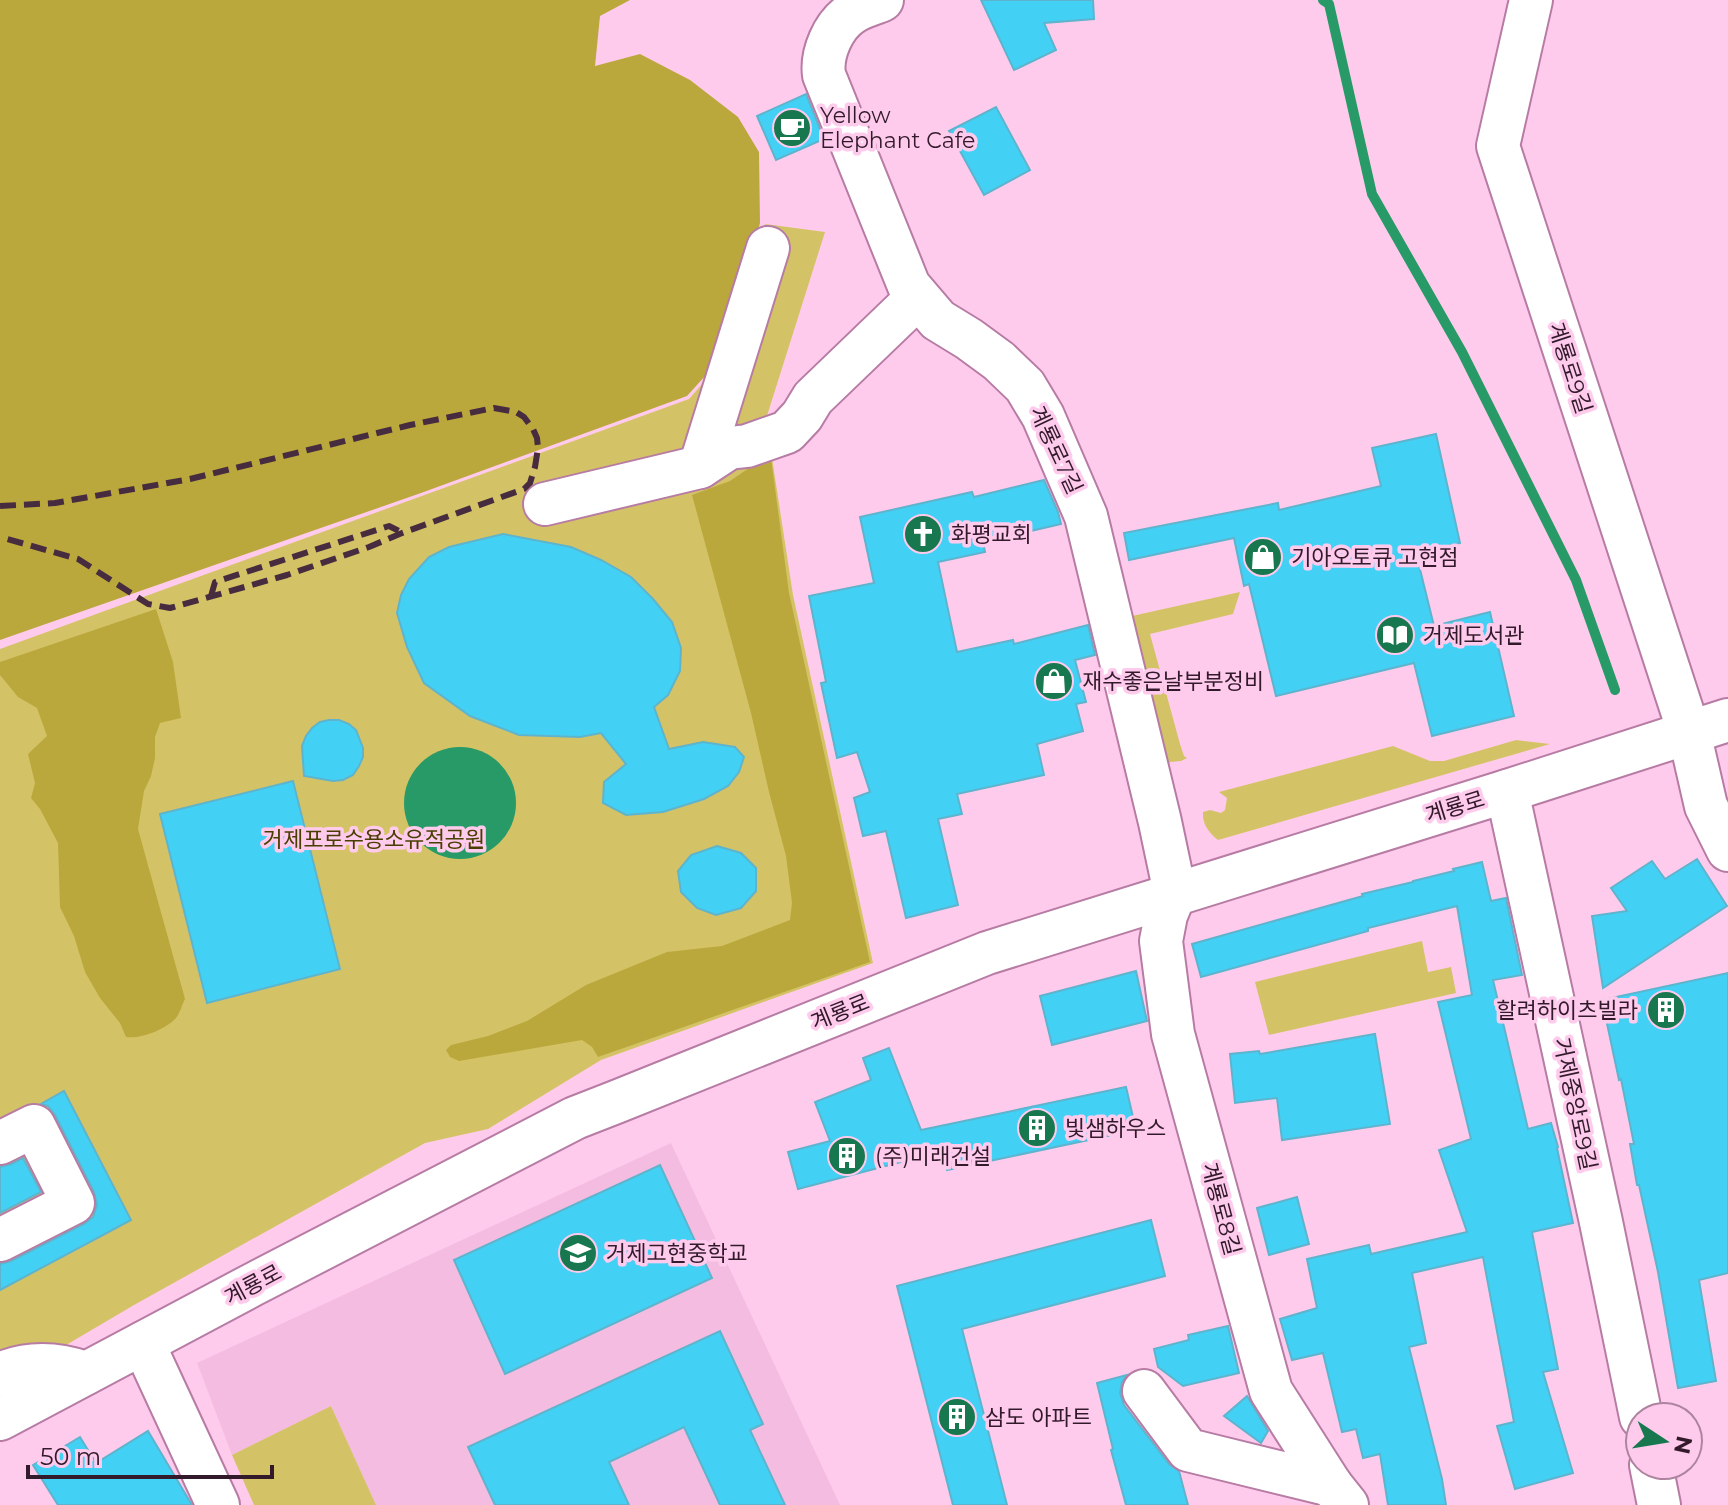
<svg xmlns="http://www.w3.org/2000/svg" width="1728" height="1505" font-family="Montserrat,'Noto Sans KR',sans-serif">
<rect width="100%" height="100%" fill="#ffcbed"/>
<polygon fill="#f3bce0" points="671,1143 840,1505 376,1505 331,1406 232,1455 197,1363"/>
<g fill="#d4c366">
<polygon points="765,224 825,232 766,419 793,595 873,963 601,1060 488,1129 425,1143 134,1305 0,1384 0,649 689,399 717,367 752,273"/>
<polygon points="1240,592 1233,614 1150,634 1180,744 1184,756 1187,758 1181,761 1170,762 1168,766 1131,624 1132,616"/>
<path d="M1516,740L1550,744L1218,840C1209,833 1202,824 1203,812L1210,810L1221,813L1225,810L1227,798L1219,792L1393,746L1430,761H1444Z"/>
<polygon points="1422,941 1428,972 1451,967 1456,993 1269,1035 1255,982"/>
<polygon points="331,1406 376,1505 254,1505 232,1455"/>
</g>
<g fill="#bba83c">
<polygon points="0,0 630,0 600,16 595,66 640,54 690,80 738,117 759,152 760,223 732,324 715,365 687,396 421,493 0,640"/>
<polygon points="771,458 789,593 870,962 598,1057 592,1047 582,1040 459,1061 450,1057 446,1050 451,1045 488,1036 527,1021 586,985 667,952 722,946 790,920 792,903 786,856 769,792 751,713 692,495 730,481 749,468"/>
<path d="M156,609L173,662L181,718L160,723L155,737V758L151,776L144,791L138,829L185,999C182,1005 180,1013 176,1018C165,1030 141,1039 126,1037L120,1023L100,998L85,972L74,936L60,907L58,843L40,809L31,798L35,783L28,754L47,736L37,708L18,697L0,675V662Z"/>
</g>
<circle fill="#279a67" cx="460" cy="803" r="56"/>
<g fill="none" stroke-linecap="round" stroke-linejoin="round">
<polyline stroke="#279a67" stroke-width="10" points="1323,0 1329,4 1372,194 1462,352 1576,580 1615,690"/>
</g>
<g fill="#43d0f5" stroke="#5eb4cd" stroke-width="2">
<polygon points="981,0 1093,0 1094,19 1044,23 1056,50 1014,70"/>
<polygon points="806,94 824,139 776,160 757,116"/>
<polygon points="996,107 1030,170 984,195 949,131"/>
<polygon points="1436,434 1460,543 1416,553 1434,626 1490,612 1514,716 1432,736 1414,663 1276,696 1249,584 1244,586 1234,538 1129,560 1124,533 1278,503 1279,510 1381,486 1372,448"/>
<polygon points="1044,480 1058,512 1061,524 983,542 985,552 938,562 957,652 1013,640 1014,644 1088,625 1095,655 1075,660 1086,702 1076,704 1083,731 1037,744 1044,775 957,794 962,814 938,819 958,905 906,918 886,831 863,836 854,798 870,792 857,752 837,758 821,683 826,682 809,596 874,583 860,517 972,492 974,497"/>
<polygon points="503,534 571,547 601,560 631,577 653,599 672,622 681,648 680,671 668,695 654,707 669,749 703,742 735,747 744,757 739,772 728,786 704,799 663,812 626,815 603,803 604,782 626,764 601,733 580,737 519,735 470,716 424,683 407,647 397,613 401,595 409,579 429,557 449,547"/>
<polygon points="329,720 339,720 349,724 356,730 363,748 363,757 359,766 353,775 343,780 333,781 304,776 302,746 306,736 312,728 320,722"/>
<polygon points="293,781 340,969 207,1003 160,814"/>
<polygon points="717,846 741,853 756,868 756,891 741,908 716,915 697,908 681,892 678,871 691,855"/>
<polygon points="1697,859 1727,906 1603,988 1592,916 1627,911 1611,888 1652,861 1665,879"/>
<polygon points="1482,862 1491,901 1506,898 1522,975 1493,980 1528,1129 1551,1123 1558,1147 1557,1148 1573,1223 1532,1232 1558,1369 1543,1372 1573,1473 1515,1489 1497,1426 1514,1422 1483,1257 1412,1273 1426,1343 1409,1347 1442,1479 1446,1505 1388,1505 1380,1454 1363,1458 1356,1429 1342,1432 1323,1353 1292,1360 1280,1319 1317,1308 1307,1259 1369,1245 1371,1254 1467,1232 1439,1150 1471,1139 1438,1002 1472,995 1457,906 1368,928 1368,931 1201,977 1192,944 1363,896 1362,894 1413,882 1413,881 1454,871 1453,869"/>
<polygon points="1136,971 1147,1021 1052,1045 1040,996"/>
<polygon points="1728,973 1728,1273 1699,1280 1716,1381 1678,1388 1658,1272 1639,1185 1637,1185 1630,1144 1634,1144 1621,1079 1619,1080 1602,1000"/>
<polygon points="1375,1034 1390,1124 1282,1140 1277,1098 1235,1103 1230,1054 1259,1051 1260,1054"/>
<polygon points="889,1048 921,1130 1126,1087 1136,1130 947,1170 943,1151 798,1189 788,1152 830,1141 815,1102 871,1080 863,1058"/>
<polygon points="64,1091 131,1220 0,1290 0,1264 11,1261 84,1224 93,1217 97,1205 94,1192 55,1115 48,1106 41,1104"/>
<polygon points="23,1158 41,1192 0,1213 0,1167 11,1164"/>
<polygon points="660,1165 712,1278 505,1374 454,1260"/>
<polygon points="1297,1197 1309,1244 1269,1255 1257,1208"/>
<polygon points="1151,1220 1165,1276 962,1329 1007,1505 953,1505 897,1286"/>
<polygon points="1228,1326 1239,1373 1183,1386 1158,1367 1154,1349 1189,1340 1188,1335"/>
<polygon points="720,1331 763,1424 750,1430 785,1505 720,1505 684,1427 609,1462 629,1505 495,1505 468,1447"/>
<polygon points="1127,1375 1122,1382 1120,1393 1124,1405 1169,1464 1179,1471 1188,1505 1126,1505 1111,1450 1113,1449 1097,1383"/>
<polygon points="1247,1396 1268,1431 1261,1443 1224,1416"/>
<polygon points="148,1431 192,1505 58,1505 33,1465 80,1437 96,1463"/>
</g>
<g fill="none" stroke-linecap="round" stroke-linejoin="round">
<defs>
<g id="minor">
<path d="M882,0C873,4 861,7 852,13C833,25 821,54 824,75L909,286L938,320L969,339L999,361L1025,386L1043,416L1086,516L1160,822L1175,893L1166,915L1161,941L1173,1034L1271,1391L1331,1485L1347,1505"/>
<polyline points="1531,0 1498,146 1689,732 1706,806 1728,850"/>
<polyline points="700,467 768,248"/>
<polyline points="545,504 700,467 729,448 747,446 787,432 802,416 813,398 918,297"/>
<polyline points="1507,791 1601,1222 1641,1417"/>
<polyline points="0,1143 34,1126 73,1203 0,1240"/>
<polyline points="143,1343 218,1505"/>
<path d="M0,1374C29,1361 57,1363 86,1373"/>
<polyline points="1144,1391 1188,1450 1331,1485"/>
<polyline points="0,1419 252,1285 575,1118 616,1102 987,953 1507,791 1728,720"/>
<polyline points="1651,1465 1659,1505"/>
</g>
</defs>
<use href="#minor" stroke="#b77ca4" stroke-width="46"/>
<use href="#minor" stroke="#fff" stroke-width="42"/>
<g stroke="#472c3f" stroke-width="6" stroke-dasharray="16 8" stroke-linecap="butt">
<polyline points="0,506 55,503 190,479 410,425 494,408 516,412 524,417 533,429 537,438 538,448 535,467 530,483 524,489 402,533 369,547 287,575 170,608 148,604 78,559 0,537"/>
<polyline points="211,596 215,582 389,526 399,531"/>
</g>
</g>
<defs>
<symbol id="cafe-disc" viewBox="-11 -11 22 22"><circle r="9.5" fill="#17774e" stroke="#ffcbed"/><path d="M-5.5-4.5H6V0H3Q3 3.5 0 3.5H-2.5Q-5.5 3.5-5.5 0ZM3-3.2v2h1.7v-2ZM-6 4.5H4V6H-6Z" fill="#fff"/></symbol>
<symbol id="church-disc" viewBox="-11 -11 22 22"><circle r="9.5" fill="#17774e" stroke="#ffcbed"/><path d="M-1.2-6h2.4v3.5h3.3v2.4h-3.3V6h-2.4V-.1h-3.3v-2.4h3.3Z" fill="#fff"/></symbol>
<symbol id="shop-disc" viewBox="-11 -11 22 22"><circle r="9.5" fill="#17774e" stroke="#ffcbed"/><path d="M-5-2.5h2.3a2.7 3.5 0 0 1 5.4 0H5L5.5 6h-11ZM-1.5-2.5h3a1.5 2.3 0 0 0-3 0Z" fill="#fff"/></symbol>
<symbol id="library-disc" viewBox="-11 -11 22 22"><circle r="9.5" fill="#17774e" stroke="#ffcbed"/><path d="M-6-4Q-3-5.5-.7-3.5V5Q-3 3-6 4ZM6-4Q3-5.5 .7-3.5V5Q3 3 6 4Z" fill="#fff"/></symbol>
<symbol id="building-disc" viewBox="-11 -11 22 22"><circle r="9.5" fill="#17774e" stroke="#ffcbed"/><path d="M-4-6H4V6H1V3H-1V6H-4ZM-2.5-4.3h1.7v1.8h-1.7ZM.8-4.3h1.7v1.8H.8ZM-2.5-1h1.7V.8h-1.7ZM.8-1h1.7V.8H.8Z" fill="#fff"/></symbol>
<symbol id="school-disc" viewBox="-11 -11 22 22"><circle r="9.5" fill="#17774e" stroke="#ffcbed"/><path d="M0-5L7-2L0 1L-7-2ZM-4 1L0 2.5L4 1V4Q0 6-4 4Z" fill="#fff"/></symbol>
</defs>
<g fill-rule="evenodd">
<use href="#cafe-disc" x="770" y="106" width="44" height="44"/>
<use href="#church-disc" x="901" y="512" width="44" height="44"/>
<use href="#shop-disc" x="1241" y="535" width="44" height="44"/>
<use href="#library-disc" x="1373" y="613" width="44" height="44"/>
<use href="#shop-disc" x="1032" y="659" width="44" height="44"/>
<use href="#building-disc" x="1644" y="988" width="44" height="44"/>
<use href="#building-disc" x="1015" y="1106" width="44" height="44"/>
<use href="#building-disc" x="825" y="1134" width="44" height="44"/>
<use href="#school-disc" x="556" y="1231" width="44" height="44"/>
<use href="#building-disc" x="935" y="1395" width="44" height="44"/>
</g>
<g text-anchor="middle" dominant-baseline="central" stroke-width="7" stroke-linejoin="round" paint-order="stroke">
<g font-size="22" fill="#321a2b" stroke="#ffcbed" text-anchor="start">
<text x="820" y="115">Yellow<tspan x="820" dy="25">Elephant Cafe</tspan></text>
<text x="951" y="534">화평교회</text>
<text x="1291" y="557">기아오토큐 고현점</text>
<text x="1423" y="635">거제도서관</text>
<text x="1082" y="681">재수좋은날부분정비</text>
<text x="1638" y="1010" text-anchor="end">할려하이츠빌라</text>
<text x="1065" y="1128">빛샘하우스</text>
<text x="875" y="1156">(주)미래건설</text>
<text x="606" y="1253">거제고현중학교</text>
<text x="985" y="1417">삼도 아파트</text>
</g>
<g font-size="22" fill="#321a2b" stroke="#ffcbed">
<text transform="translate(1570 368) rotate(72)">계룡로9길</text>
<text transform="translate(1056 450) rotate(65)">계룡로7길</text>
<text transform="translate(1455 807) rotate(-17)">계룡로</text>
<text transform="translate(840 1012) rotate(-22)">계룡로</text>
<text transform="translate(1575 1104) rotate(78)">거제중앙로9길</text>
<text transform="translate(1221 1209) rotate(75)">계룡로8길</text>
<text transform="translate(253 1285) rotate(-28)">계룡로</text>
</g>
<g font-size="22" fill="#483e00" stroke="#ffcbed">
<text x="374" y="839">거제포로수용소유적공원</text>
</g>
</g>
<g transform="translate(1664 1441) rotate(102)"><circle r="38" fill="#ffcbed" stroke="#ad849f" stroke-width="2"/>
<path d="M0-6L14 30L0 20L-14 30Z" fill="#17774e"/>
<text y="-12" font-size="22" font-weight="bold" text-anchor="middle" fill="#321a2b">N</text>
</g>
<path d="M28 1465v12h244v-12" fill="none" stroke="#321a2b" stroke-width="4"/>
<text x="40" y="1465" font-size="24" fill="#321a2b" stroke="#ffcbed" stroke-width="6" paint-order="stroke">50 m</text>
</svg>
